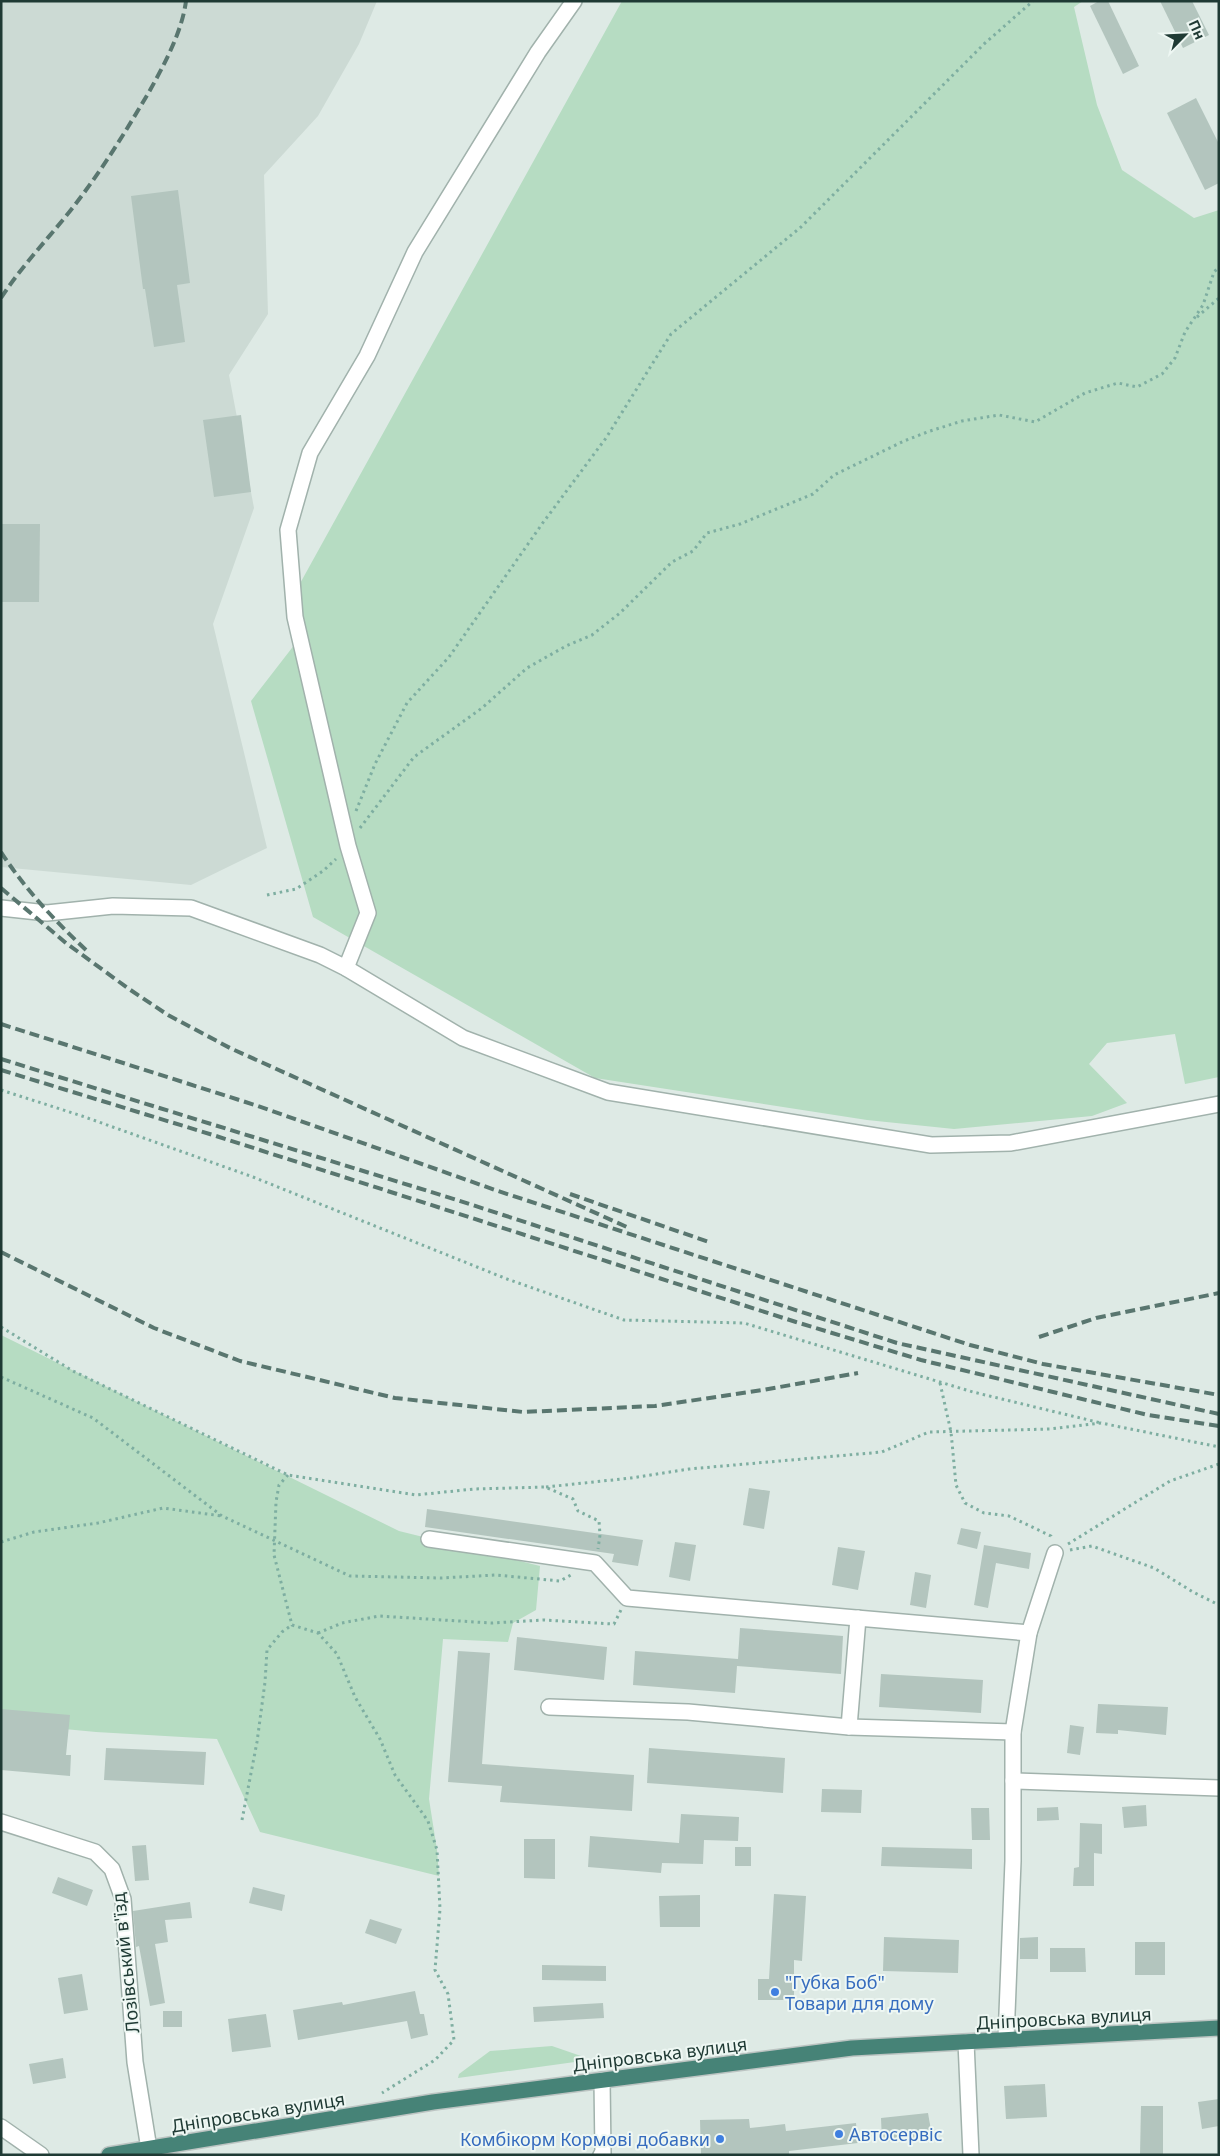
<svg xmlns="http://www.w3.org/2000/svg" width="1220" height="2156" font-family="'Noto Sans',sans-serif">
<rect width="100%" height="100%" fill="#deeae5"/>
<polygon fill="#ccdad4" points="1,1 377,1 359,44 318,116 264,175 268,314 229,375 254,508 213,624 267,848 191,885 1,867"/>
<g fill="#b6dcc2">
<polygon points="622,1 1083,1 1074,7 1097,105 1122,170 1194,218 1219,210 1219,1077 1185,1084 1175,1034 1107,1043 1089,1064 1127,1103 1092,1116 954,1129 867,1120 595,1078 313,917 251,701 295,644 287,607"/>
<polygon points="1,1335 399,1531 540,1566 536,1610 513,1623 508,1642 443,1639 429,1799 437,1850 439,1876 260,1832 217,1739 96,1732 1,1723"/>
<polygon points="552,2046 581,2056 582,2061 458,2078 459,2074 490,2051"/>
</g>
<g fill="#b3c5be">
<polygon points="1099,1 1108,1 1139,66 1123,74 1090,6"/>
<polygon points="1160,1 1192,1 1209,35 1183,48"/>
<polygon points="1196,98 1219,144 1219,183 1205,190 1167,113"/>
<polygon points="178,190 190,283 177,285 185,342 154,347 145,289 143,289 131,196"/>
<polygon points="241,415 251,492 214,497 203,420"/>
<polygon points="1,524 40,524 39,602 1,602"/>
<polygon points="749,1488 770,1491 764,1529 743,1525"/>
<polygon points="427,1509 643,1540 638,1566 612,1562 614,1554 425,1527"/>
<polygon points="961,1528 981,1532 977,1549 957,1544"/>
<polygon points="675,1542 696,1545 690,1581 669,1577"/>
<polygon points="984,1545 1031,1553 1029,1569 996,1563 988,1608 974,1605"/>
<polygon points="838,1547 865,1551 858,1590 832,1585"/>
<polygon points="915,1572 931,1575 926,1608 910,1605"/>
<polygon points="740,1628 843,1636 841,1674 737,1666 735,1693 633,1685 635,1651 738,1659"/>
<polygon points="517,1637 607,1647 604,1680 514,1670"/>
<polygon points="458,1651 490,1653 482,1764 634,1775 632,1811 500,1802 502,1786 448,1782"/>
<polygon points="881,1674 983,1680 981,1713 879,1707"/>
<polygon points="1098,1704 1168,1707 1166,1735 1118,1730 1118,1734 1096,1733"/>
<polygon points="1,1709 70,1715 66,1755 71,1755 70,1776 1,1770"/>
<polygon points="1070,1725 1084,1727 1080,1755 1067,1753"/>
<polygon points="106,1748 206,1752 204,1785 104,1780"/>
<polygon points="649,1748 785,1758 783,1793 647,1783"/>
<polygon points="822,1789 862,1790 861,1813 821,1812"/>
<polygon points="1146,1805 1147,1826 1124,1828 1122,1807"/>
<polygon points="1058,1807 1059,1820 1037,1821 1037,1808"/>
<polygon points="971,1808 989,1808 990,1840 972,1840"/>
<polygon points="681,1814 739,1817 738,1841 704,1840 703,1864 662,1863 661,1873 588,1867 590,1836 679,1843"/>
<polygon points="1080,1823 1102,1824 1102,1854 1094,1853 1094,1886 1073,1886 1074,1868 1079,1867"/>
<polygon points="524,1839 555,1839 555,1879 524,1878"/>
<polygon points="146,1845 149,1880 135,1881 132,1846"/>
<rect x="735" y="1847" width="16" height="19"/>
<polygon points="882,1847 972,1849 972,1869 881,1866"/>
<polygon points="58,1877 93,1890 87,1906 52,1893"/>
<polygon points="253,1887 285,1895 282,1911 249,1903"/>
<polygon points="774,1894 806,1896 802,1961 794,1960 794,2000 758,2000 758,1979 769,1979"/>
<polygon points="700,1895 700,1927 660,1927 659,1896"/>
<polygon points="190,1902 192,1918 165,1920 168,1942 155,1944 165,2003 150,2006 139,1946 136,1947 133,1911"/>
<polygon points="370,1919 402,1929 396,1944 365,1933"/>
<polygon points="884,1937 959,1940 958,1973 883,1971"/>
<polygon points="1038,1937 1038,1959 1020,1959 1020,1938"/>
<rect x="1135" y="1942" width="30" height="33"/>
<polygon points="1050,1948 1085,1948 1086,1972 1050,1972"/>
<polygon points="542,1965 606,1966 606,1981 542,1980"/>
<polygon points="82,1974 88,2010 64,2014 58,1978"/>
<polygon points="415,1991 420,2014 424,2014 428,2035 411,2039 407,2021 298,2040 293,2010 342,2002 343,2005"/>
<polygon points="603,2003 604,2018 534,2022 533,2007"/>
<rect x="163" y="2011" width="19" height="16"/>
<polygon points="266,2014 271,2047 232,2052 228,2019"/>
<polygon points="63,2058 66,2078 33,2084 29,2064"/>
<polygon points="1045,2084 1047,2117 1006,2119 1004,2086"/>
<polygon points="1219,2099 1219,2126 1202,2129 1198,2102"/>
<polygon points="1141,2106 1163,2106 1163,2155 1140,2155"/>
<polygon points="928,2113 932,2136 882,2142 881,2118"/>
<polygon points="749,2119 750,2128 785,2124 786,2131 856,2123 858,2143 789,2151 789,2154 782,2155 701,2155 700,2120"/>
</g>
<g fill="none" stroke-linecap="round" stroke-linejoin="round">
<defs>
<g id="minor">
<polyline points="1,908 47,913 113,906 191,908 320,955 346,968 463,1038 608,1092 931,1145 1011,1143 1219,1104"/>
<polyline points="346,968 368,913 348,846 295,617 288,530 310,453 367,356 415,252 538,52 574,1"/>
<polyline points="429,1539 595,1563 627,1598 1029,1633"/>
<polyline points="549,1707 688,1712 849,1727 1013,1732"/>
<polyline points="849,1727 858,1618"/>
<polyline points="1013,1781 1219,1788"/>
<polyline points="1,1822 95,1852 112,1869 123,1899 135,2062 150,2155"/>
<polyline points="1006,2039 1013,1861 1013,1732 1029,1633 1055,1553"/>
<polyline points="966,2042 971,2155"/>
<polyline points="1,2127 41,2155"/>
<polyline points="601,2155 603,2154 602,2080"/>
</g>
<polyline id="trunk" points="109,2155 433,2102 852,2048 1219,2028"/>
</defs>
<use href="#minor" stroke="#a1b2ac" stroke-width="18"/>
<use href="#trunk" stroke="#bcc4c2" stroke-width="18"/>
<g stroke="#7eaea1" stroke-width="3" stroke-dasharray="2.5 4" stroke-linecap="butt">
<polyline points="1197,317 1219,298"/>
<polyline points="356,811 375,764 407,703 449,657 542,524 606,438 671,334 801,227 984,44 1033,1"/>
<polyline points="360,828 414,757 482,708 527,668 566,646 592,635 620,613 672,562 693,551 707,533 740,524 813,494 834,475 904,441 930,431 962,421 999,415 1035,422 1085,393 1118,383 1137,387 1162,374 1175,358 1185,332 1203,305 1214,272 1219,267"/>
<polyline points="267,895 296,889 323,871 336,859"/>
<polyline points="1,1090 82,1116 253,1177 507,1279 624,1320 744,1323 973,1392 1101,1423"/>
<polyline points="1,1327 73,1371 288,1475 416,1495 474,1489 545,1487 573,1499 578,1511 599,1521 600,1535 598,1549"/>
<polyline points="1,1377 93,1418 222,1516 350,1576 441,1578 496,1575 560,1581 571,1575"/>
<polyline points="940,1383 951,1432 956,1485 965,1503 984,1513 1009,1516 1051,1536 1052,1540"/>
<polyline points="288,1475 279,1485 276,1502 274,1555 292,1625 318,1633 337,1654 355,1697 380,1739 395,1775 428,1821 437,1850 440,1909 435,1970 448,1994 454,2040 435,2060 382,2093"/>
<polyline points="546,1487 631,1478 689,1469 882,1452 929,1432 1050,1429 1101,1423 1219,1447"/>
<polyline points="1,1542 34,1532 98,1523 163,1508 222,1516"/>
<polyline points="1068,1544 1170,1481 1219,1464"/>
<polyline points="1070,1550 1092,1546 1154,1568 1193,1592 1219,1605"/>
<polyline points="318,1633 342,1623 379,1616 491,1623 543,1620 614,1624 621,1610"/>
<polyline points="242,1820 257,1742 265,1682 267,1650 282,1632 292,1625"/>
</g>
<use href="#minor" stroke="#fff" stroke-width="15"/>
<use href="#trunk" stroke="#468377" stroke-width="15"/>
<g stroke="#59766f" stroke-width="4" stroke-dasharray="10 5" stroke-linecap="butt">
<path d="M1,298C23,264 50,237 74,206C102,170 126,131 149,92C164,65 182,32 186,1"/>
<path d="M1,852C25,889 54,920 86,950"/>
<polyline points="1,888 66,943 129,989 168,1015 230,1048 629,1228"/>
<polyline points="1,1024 258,1106 498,1191 970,1345 1043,1364 1219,1395"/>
<polyline points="1,1059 457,1200 897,1343 1219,1414"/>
<polyline points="1,1070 213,1135 796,1322 921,1360 1148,1415 1219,1426"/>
<polyline points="570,1194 709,1242"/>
<polyline points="1,1252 154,1328 240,1361 395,1398 523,1412 655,1406 763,1390 858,1373"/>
<polyline points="1039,1337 1096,1318 1219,1293"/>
</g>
</g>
<g fill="#3f7fe0" stroke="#eef7f3" stroke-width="2">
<circle cx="775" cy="1992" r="5"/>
<circle cx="839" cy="2134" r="5"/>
<circle cx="720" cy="2139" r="5"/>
</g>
<g text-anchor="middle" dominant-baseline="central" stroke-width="4" stroke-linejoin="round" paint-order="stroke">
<g font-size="18" fill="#1f3a34" stroke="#eef7f3">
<text transform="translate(125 1963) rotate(-96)">Лозівський в'їзд</text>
<text transform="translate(1064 2018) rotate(-3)">Дніпровська вулиця</text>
<text transform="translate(660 2054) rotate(-7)">Дніпровська вулиця</text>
<text transform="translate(258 2112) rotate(-9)">Дніпровська вулиця</text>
</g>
<g font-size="18" fill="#366cbe" stroke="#eef7f3" text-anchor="start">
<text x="785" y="1982">"Губка Боб"<tspan x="785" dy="21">Товари для дому</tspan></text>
<text x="849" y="2134">Автосервіс</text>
<text x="710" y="2139" text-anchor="end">Комбікорм Кормові добавки</text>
</g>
</g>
<rect width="1220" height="2156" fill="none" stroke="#1f3a34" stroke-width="5"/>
<g transform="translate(1185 35) rotate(66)" stroke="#eef7f3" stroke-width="4" paint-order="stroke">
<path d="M0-4L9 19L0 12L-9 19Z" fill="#1f3a34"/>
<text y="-8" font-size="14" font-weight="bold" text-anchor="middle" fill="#1f3a34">Пн</text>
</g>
</svg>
